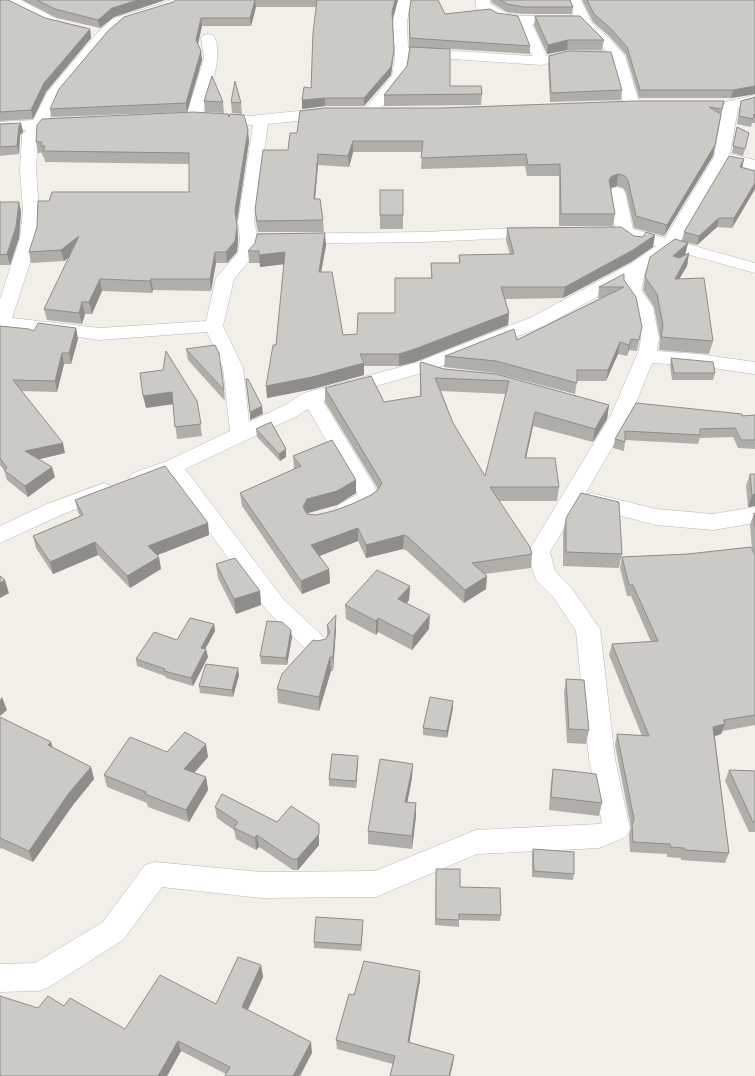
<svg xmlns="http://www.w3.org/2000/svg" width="755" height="1076" font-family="'Titillium Web',sans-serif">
<rect width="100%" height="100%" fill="#f1efe8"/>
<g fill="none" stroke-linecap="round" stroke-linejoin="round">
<defs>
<g id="minor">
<path d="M1,0H21L57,19L59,22L57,25L52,26L47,25C40,21 3,3 1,0Z"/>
<path d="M170,0H186L174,9L124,24L108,38L59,97L49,119L67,118L72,120L75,123L72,126L44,129L38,136L36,170L39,211L38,238L12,318L100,328L206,321L216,278L238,253L240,239L238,222L253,125L212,122L209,119L212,116L217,114L250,116L328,108L333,110L336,113L333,116L328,118L268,124L254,222L257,234L424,232L536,227L542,228L545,232L542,236L536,237L424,242L257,244L255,254L234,279L223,326L243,368L249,422L283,406L304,393L415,363L532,317L632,263L656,246L643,242L641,247C631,249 627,245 620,237L594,236L591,232L594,228L615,227L609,192L611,189L617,187L623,189L625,192L633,229L665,238L714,157L723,105L726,102L755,95V103L738,108L730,154L755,160V170L726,163L680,242L755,263V273L672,250L646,269L641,290L653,307L659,338L657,351L698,354L755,362V374L698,366L652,363L631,415L584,496L591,493L656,509L713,514L755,507V523L713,530L656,525L583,506L580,501L550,552L555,571L570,586L600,629L615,759L630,829L626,837L599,848L477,854L376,897L261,898L162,887L123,940L49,987L39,991L0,992V964L35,963L103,922L145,865L155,862L261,872L375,871L476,830L599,824L602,823L589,759L576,631L554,598L537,581L534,575L528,552L611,415L639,350L641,338L635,307L623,290L624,282L546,325L429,371L323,401L381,497C375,506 358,515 348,517C345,518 342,516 338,515L335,510L338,505L358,494L308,409L297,416L185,469L284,600L325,638L329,645L325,652L317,654L309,652L268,612L168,476L140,485L133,483L129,478L133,473L165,462L230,431L223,368L207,332L100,340L8,328L7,331L0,333V299L20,238L23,211L20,170L22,135L26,130L0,132V122L33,120L47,93L98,32L114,18L164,3Z"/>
<path d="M398,0H412L407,21L408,48L532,56L517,23L497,20L478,9L476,6V0H490V4L506,13L522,16H574L567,0H581L592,23L609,38L625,56L640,105L637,108L632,110L627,108L624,105L611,60L567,59L541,65L409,56L406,76L391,97L374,116L369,118L364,116L361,113L364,110L392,76L395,59L393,21ZM532,24H579L606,51H567L546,56Z"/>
<path d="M208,34L213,35C226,54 207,97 202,117L199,120L194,122L189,120L186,117L204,58L201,38L203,35Z"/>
<polygon points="104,483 112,486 115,491 112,496 63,514 0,543 0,526 47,504"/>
</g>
</defs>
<use href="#minor" stroke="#b5b8bc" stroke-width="1"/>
<use href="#minor" fill="#fff" fill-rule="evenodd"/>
</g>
<g fill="#afaea9" fill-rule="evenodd">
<polygon points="0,0 45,18 90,29 91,38 46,92 33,119 0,121"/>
<polygon points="22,0 165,0 114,17 100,28 57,18"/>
<polygon points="176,0 398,0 392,19 393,59 391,75 364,106 325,106 302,109 302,100 311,88 316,7 256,7 251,26 202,26 198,44 202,60 187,112 51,117 50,109"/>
<polygon points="491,0 570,0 573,7 572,14 523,14 507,12 492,3"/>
<polygon points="582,0 755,0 755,94 731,98 639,98 626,55 610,37 593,22"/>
<polygon points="409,13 445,14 530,46 530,54 438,48 450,86 482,94 481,105 384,106 384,95 407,66 410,47 409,47"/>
<polygon points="535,16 604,40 602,50 567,50 547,54 534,26"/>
<polygon points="549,56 622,90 621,100 550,102 548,65"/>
<polygon points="755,97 755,123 752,123 751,127 737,124 741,101"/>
<polygon points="204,101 223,102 224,113 205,112"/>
<polygon points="724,101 713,156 664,236 634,228 626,192 623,188 617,186 611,188 615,214 613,226 559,226 559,176 527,176 525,166 421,169 422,152 353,152 349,167 318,165 315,199 323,220 324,232 258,232 256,222 255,210 288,150 297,133 442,108"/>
<polygon points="231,102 241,103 242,114 232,113"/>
<polygon points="229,117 249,141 237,221 238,239 237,252 227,263 216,263 211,291 153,290 152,293 102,291 92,314 85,314 82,324 47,320 44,309 69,257 64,261 31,263 29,252 49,201 189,192 189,164 45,162 44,157 43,157 42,153 38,153 36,142"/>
<polygon points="21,123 23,132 20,135 19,154 0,156 0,124"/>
<polygon points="737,127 749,133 743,156 732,153"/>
<polygon points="744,159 742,168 755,171 755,189 732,228 717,227 697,245 688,243 685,255 689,253 687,266 679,279 713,341 709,354 659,350 660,338 654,307 643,290 645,277 682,241 684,232"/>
<polygon points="380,190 403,215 403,229 380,229"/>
<polygon points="0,202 19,202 21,212 19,238 10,265 0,265"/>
<polygon points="507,228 634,236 653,247 631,262 563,298 505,299 509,313 508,325 415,362 399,366 364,366 364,375 313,389 267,398 276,345 284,264 260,267 260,263 249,263 248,251 326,245 321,272 343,335 357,334 395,313 431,278 431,263 459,263 459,255 510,255 506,240"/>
<polygon points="624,280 642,327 637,351 629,350 627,356 618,354 606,381 577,381 575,394 495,373 444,367 445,356 517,340 601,298 598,298 599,287"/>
<polygon points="0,326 34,331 76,328 78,339 71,364 64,364 57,392 21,391 65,453 39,459 55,477 28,497 7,480 4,470 0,465"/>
<polygon points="186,349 224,390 225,401 188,360"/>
<polygon points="671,358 715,373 713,380 672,380 670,366"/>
<path d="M420,363L444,369L496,374L609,405L607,419L593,442L533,426L526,458L559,487L557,501H499L532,554L531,568L485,574L486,589L464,603L407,551L403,549L366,558L358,541L319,556L329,569L330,583L302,594L242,506L240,493L294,469L293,456L356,480V493L337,505L308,513L307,514L316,515L333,511L352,504L371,495L378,489L325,402V388L384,402L420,396ZM441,391L506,394L485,476L453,423Z"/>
<polygon points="197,401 202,436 177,439 173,404 146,408"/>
<polygon points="636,403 742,416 755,415 755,449 738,448 733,437 700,438 698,444 625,440 624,451 613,448 615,439"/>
<polygon points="256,429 286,449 286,457 280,461 257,437"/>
<polygon points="750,474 755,474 755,506 748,507 746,486"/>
<polygon points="75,500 208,523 209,535 157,555 161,569 130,588 98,555 53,574 36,548 33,536 80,516 78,512"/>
<polygon points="754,513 755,513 755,725 723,731 721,734 715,736 729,853 725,863 681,860 681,858 667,857 667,854 630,852 629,835 631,827 615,745 617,734 642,736 609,655 612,644 651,642 631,596 627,596 620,568 622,557 688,554 752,549 750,525"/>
<polygon points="566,518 622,554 619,568 563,566 563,533"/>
<polygon points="216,564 260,591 261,605 236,614 218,578"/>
<polygon points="410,586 409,600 407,603 429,629 412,650 378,632 376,635 346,619 345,605"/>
<polygon points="214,624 215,631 205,649 208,657 193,686 166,678 165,676 137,666 136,659"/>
<polygon points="327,625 336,629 333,671 331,671 319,711 278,703 277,689 317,641 326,639 327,636"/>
<polygon points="292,637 287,665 261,664 260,656"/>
<polygon points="239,675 233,697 200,693 199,686"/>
<polygon points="566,679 589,730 586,744 567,743 564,693"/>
<polygon points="453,708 447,738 423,735 423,728"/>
<polygon points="0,717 53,748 91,767 94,779 73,805 33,862 1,848 0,850"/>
<polygon points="167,752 208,757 194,773 206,777 208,790 189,822 148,807 147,803 107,787 104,775"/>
<polygon points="358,763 356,788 329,786 329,779"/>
<polygon points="553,769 602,803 599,816 549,810 551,782"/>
<polygon points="729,770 755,771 755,832 749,832 725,781"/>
<polygon points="412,778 407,802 416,816 412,849 368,844 368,831"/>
<polygon points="215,807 277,822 319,836 319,845 298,870 293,870 259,847 256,850 236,839 234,830 217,818"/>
<polygon points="533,849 574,874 573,880 532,877 532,855"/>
<polygon points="436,869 460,887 501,915 500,921 459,920 459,927 435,925"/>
<polygon points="363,926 361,951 314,948 314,942"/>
<polygon points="261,965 263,977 248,1010 312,1053 226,1074 181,1051 167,1076 0,1076 38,1008 64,1006 125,1029 216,1004"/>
<polygon points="420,980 409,1043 454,1055 453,1063 450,1076 390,1076 393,1064 337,1049 336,1040 354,995"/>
</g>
<g fill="#8f8d8a">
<polygon points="138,0 165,0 114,17 100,28 98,20 112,8"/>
<polygon points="255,0 256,7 251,26 250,18"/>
<polygon points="395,0 398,0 392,21 392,12"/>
<polygon points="201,18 202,26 197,48 196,40"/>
<polygon points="90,29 91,38 46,92 33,119 31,110 44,83"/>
<polygon points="568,40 567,50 547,54 548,45"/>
<polygon points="394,50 393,59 391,75 364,106 364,98"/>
<polygon points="201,51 202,60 187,112 186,103"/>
<polygon points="755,86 755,94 731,98 733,90"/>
<polygon points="325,98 325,106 302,109 302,100"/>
<polygon points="21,123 23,132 20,135 19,154 17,146 19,126"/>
<polygon points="248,130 249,141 237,222 235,210"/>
<polygon points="353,141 353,152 349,167 348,156"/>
<polygon points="715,145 713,156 664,236 667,225"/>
<polygon points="318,154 318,165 314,211 314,199"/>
<polygon points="744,159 742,168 740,167"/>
<polygon points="618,174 617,186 611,188 609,180 612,176"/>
<polygon points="755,183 755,189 732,228 734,218"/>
<polygon points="19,202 21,212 19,238 10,265 7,254"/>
<polygon points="719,218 717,227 697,245 699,236"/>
<polygon points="237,227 238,239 237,252 227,263 226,252"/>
<polygon points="325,233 326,245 319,284 319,272"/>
<polygon points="655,235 653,247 631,262 563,298 565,287"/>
<polygon points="79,236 82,247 64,261 61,250"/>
<polygon points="688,243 685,255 670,269 673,256"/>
<polygon points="215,252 216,263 211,291 210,279"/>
<polygon points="285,252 285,264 260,267 259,255"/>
<polygon points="689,253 687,266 672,291 675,279"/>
<polygon points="100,279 102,291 92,314 89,302"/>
<polygon points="151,279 153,290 152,293 150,281"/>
<polygon points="82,302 85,314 82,324 79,313"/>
<polygon points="509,313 508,325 415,362 399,366 399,354"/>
<polygon points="76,328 78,339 71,364 69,353"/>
<polygon points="631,339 629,350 627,356 629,345"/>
<polygon points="620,342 618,354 606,381 608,370"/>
<polygon points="62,353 64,364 57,392 55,381"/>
<polygon points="364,363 364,375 313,389 267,398 266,386"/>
<polygon points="172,392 174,404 146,408 143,396"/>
<polygon points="609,405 607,419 593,442 595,429"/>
<polygon points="262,406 263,414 250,420 250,412"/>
<polygon points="535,412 533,426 523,472 525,458"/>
<polygon points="63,443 65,453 28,462 25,451"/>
<polygon points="286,449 286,457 280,461 279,454"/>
<polygon points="52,467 55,477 28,497 25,486"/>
<polygon points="356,480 356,493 337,505 308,513 304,521 303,507 307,499"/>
<polygon points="755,494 755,506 748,507 752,495"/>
<polygon points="208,523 209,535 150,558 148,546"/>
<polygon points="358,528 358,541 312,559 311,545"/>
<polygon points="404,535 403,549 366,558 366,545"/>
<polygon points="95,542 98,555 53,574 50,562"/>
<polygon points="159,557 161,569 130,588 127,576"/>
<polygon points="329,569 330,583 302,594 301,581"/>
<polygon points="487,576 486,589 464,603 465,590"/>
<polygon points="5,580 9,593 0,598 0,583"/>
<polygon points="410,586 409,600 398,613 398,599"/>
<polygon points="260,591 261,605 236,614 234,599"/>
<polygon points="336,615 336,629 333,671 333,657"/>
<polygon points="430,615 429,629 412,650 413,636"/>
<polygon points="378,618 378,632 376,635 376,621"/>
<polygon points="214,624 215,631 202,655 201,648"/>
<polygon points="291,630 292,637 287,665 286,658"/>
<polygon points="206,649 208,657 193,686 191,678"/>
<polygon points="330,657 331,671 319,711 319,697"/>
<polygon points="238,668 239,675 233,697 232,690"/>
<polygon points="2,697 7,710 0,716 0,700"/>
<polygon points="453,701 453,708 447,738 447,731"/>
<polygon points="725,724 721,734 710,738 713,727"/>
<polygon points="51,742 55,754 48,745"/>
<polygon points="206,744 208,757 186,782 184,769"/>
<polygon points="358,756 358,763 356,788 356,781"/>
<polygon points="413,764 412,778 405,815 405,802"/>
<polygon points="91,767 94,779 73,805 33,862 29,851 69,793"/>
<polygon points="206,777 208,790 189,822 186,810"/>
<polygon points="416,803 416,816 412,849 412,836"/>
<polygon points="319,824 319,845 298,870 297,859"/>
<polygon points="257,835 259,847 256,850 255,838"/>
<polygon points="363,920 363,926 361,951 361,945"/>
<polygon points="261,965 263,977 244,1018 242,1007"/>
<polygon points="420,971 420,980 408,1051 408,1042"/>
<polygon points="178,1041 181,1051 167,1076 158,1076"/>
<polygon points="311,1042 312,1053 300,1076 293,1076"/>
<polygon points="454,1055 453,1063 450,1076 449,1076"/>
</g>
<g fill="#cccac5" stroke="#8f8d8a" fill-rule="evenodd">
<polygon points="0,0 8,0 45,18 90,29 44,83 31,110 0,112"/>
<polygon points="37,0 138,0 112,8 98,20 55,9"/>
<polygon points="176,0 255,0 250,18 201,18 196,40 201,51 186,103 50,109 59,89 108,31 124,17 173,2"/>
<polygon points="317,0 395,0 392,12 394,50 391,67 364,98 325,98 302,100 304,87 311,88 313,33"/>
<polygon points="411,0 438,0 445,14 490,9 497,13 518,16 530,46 410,38 409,13"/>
<polygon points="500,0 570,0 573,7 524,7 507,4"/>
<polygon points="587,0 755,0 755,86 733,90 640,90 627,47 611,29 594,14"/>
<polygon points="535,16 580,16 604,40 568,40 548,45"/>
<polygon points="410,47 450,49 450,86 481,86 482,94 384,95 407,66"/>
<polygon points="568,51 611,52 622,90 551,93 549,56"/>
<polygon points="212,76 223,102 204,101"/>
<polygon points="235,81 241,103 231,102"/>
<polygon points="755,97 755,115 754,114 753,119 739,116 741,101"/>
<polygon points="634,101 724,101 722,109 709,107 721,114 715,145 667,225 636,216 628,180 625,176 618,174 612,176 609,180 615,214 561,214 560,164 528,165 526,154 421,158 423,141 353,141 348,156 318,154 314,199 320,199 323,220 257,221 255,210 263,150 288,150 290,133 297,133 300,111 325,108 442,108"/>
<polygon points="193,112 228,114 229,117 230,114 244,115 248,130 235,210 237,227 235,241 226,252 215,252 210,279 151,279 150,281 100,279 89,302 82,302 79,313 44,309 79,236 61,250 29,252 37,227 38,201 49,201 52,192 189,192 189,153 43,151 45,146 41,146 42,142 36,142 37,125 42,119"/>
<polygon points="21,123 19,126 17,146 0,147 0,124"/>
<polygon points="737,127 749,133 745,149 733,146"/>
<polygon points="729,156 744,159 740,167 755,171 755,183 734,218 719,218 699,236 684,232"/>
<rect x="380" y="190" width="23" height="25"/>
<polygon points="0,202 19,202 16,227 7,254 0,255"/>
<polygon points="621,227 634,236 643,237 646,232 655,235 633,250 565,287 501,287 509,313 415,349 399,354 360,354 364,363 312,377 266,386 273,345 276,345 285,252 259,255 259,251 248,251 255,243 257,234 325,233 319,272 332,272 343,335 357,334 358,313 395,313 395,278 432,278 431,263 460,263 459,255 514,254 507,228"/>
<polygon points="675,239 688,243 673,256 679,258 689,253 675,279 704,278 713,341 661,337 663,325 657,294 645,277 650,257"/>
<polygon points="624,274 624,280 636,297 642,327 639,340 631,339 629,345 620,342 608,370 577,370 577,383 496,361 445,356 514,329 517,340 624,287 599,287"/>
<polygon points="38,323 76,328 69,353 62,353 55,381 13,380 63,443 25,451 52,467 25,486 4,470 7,468 0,458 0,326 29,329 34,331"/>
<polygon points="215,345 219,353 224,390 186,349"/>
<polygon points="166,351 197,401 201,424 175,427 172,392 143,396 140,373 163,370"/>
<polygon points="671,358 713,362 715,373 674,373"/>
<path d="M421,362L444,369L496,374L609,405L595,429L535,412L525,458H555L559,487H490L530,547L532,554L472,563L487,576L465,590L408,537L404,535L366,545L358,528L311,545L329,569L301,581L240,493L301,466L293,456L332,440L356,480L337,491L307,499L303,507L307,514L316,515L333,511L352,504L371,495L378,490L382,483L325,388L371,376L384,402L421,396L420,363ZM435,378L509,381L485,476L453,423Z"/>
<polygon points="246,379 248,379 262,406 250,412"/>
<polygon points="636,403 742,414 742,416 755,415 755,440 741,440 735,428 700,429 700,435 625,431 625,442 615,439"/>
<polygon points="271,422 286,449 279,454 256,429"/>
<polygon points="165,466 208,523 148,546 159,557 127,576 95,542 50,562 33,536 83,515 75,500"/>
<polygon points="750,474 755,474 755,494 752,495"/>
<polygon points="581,493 619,502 622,554 566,552 566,518"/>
<polygon points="754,513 755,513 755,526"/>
<polygon points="751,547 755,555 755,715 724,720 725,724 713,727 729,853 685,850 684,848 671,847 670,844 633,842 632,825 634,819 617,734 649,736 612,644 658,641 633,585 629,585 622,557 688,554"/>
<polygon points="235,558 260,591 234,599 216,564"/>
<polygon points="377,570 410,586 398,599 430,615 413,636 378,618 376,621 345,605"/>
<polygon points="0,576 5,580 0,583"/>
<polygon points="336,615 333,657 330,657 319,697 277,689 282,674 313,640 317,641 326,639 330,632 327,625"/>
<polygon points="190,618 214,624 201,648 206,649 191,678 164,671 165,669 136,659 154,632 177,640"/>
<polygon points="267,621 282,622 291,630 286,658 260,656"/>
<polygon points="206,664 238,668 232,690 199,686"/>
<polygon points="566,679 584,680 589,730 569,729"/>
<polygon points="430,697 453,701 447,731 423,728"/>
<polygon points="0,717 51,742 48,745 91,767 69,793 29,851 0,838"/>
<polygon points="185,732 206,744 184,769 206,777 186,810 145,794 146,792 104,775 130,737 167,752"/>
<polygon points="332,754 358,756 356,781 329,779"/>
<polygon points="380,759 413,764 405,802 416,803 412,836 368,831"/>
<polygon points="553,769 596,774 602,803 551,797"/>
<polygon points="729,770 755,771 755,822 753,822"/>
<polygon points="222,794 277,822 291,806 319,824 319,834 297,859 292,859 257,835 255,838 234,828 238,822 215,807"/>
<polygon points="533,849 574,852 574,874 534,871"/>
<polygon points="436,869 460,869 460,887 500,888 501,915 459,914 459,920 436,919"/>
<polygon points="316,917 363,920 361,945 314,942"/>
<polygon points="238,957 261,965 242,1007 311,1042 293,1076 225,1076 230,1067 178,1041 158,1076 0,1076 0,996 38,1008 48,996 64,1006 70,998 125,1029 160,975 216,1004"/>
<polygon points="364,961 420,971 408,1042 454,1055 449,1076 390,1076 395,1056 336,1040 349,994 354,995"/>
</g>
</svg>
